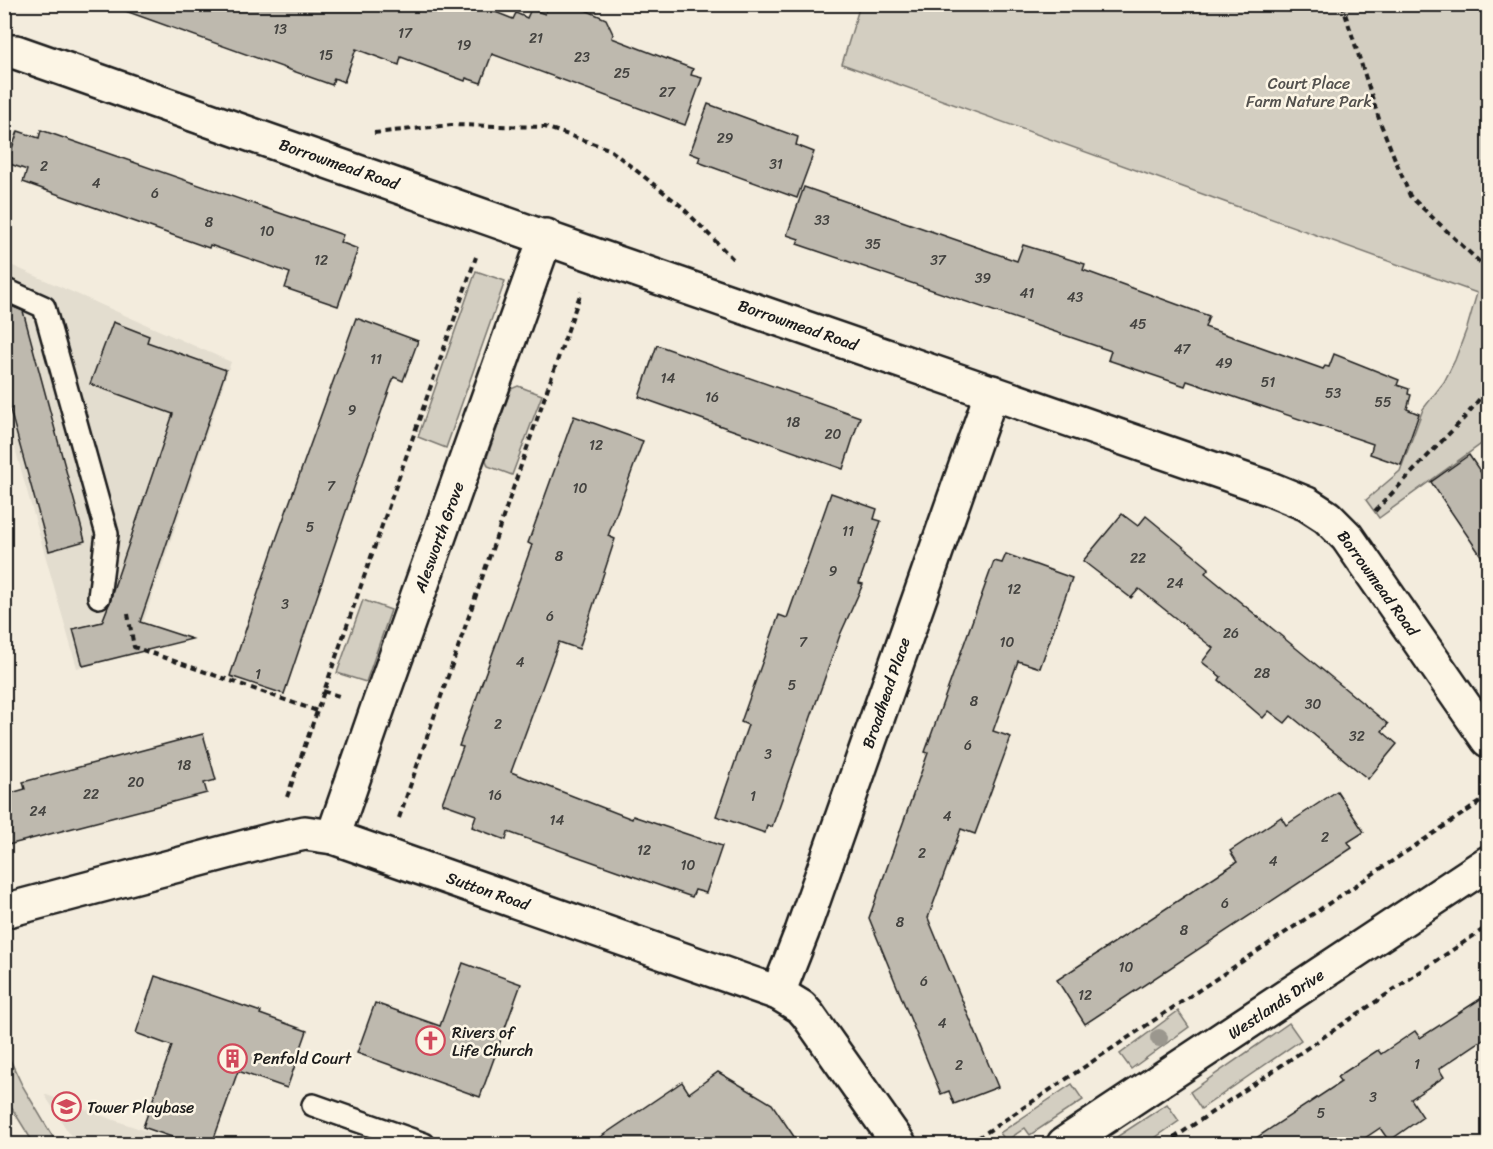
<svg xmlns="http://www.w3.org/2000/svg" width="1493" height="1149" font-family="Sriracha,sans-serif">
<rect width="100%" height="100%" fill="#f3ecdd"/>
<filter id="ink" filterUnits="userSpaceOnUse"><feTurbulence type="fractalNoise" baseFrequency=".0167" numOctaves="2"/><feDisplacementMap in="SourceGraphic" scale="12" xChannelSelector="R" yChannelSelector="G"/><feConvolveMatrix kernelMatrix="1 2 1 2 8 2 1 2 1" color-interpolation-filters="sRGB"/></filter>
<g filter="url(#ink)">
<g fill="#e3ddcf">
<polygon points="4,262 231,362 133,653 77,668 5,413"/>
<polygon points="44,1094 114,1120 184,1144 76,1144"/>
</g>
<g fill="#d3cec1" stroke="#78756e" stroke-width="1.5">
<polygon points="860,5 1488,5 1488,439 1379,518 1366,500 1400,471 1423,409 1444,382 1455,360 1467,328 1477,293 842,64"/>
<polygon points="476,271 505,281 446,448 418,437"/>
<polygon points="518,386 542,395 512,475 488,466 486,460 511,389"/>
<polygon points="363,600 391,610 366,682 337,673"/>
<polygon points="1178,1011 1189,1027 1131,1069 1120,1054"/>
<polygon points="1289,1023 1301,1040 1201,1109 1190,1092"/>
<polygon points="4,1047 22,1085 57,1144 34,1144 5,1097"/>
<polygon points="1072,1084 1083,1100 1030,1135 1025,1128 1006,1141 1000,1133"/>
<polygon points="1167,1104 1179,1121 1146,1144 1106,1144"/>
</g>
<g fill="#beb9ae" stroke="#1c1c1c" stroke-width="1.5">
<polygon points="121,4 475,4 513,19 516,13 527,18 531,9 545,14 549,4 572,4 606,19 613,34 612,38 693,69 691,75 702,78 685,125 492,54 481,83 466,78 465,81 401,57 399,65 356,49 344,82 334,78 332,85 120,9"/>
<polygon points="708,104 798,137 796,145 814,152 797,198 698,162 700,157 690,153"/>
<polygon points="41,130 343,235 340,242 358,249 338,306 285,288 290,273 210,245 209,248 23,182 27,170 7,163 18,131 39,138"/>
<polygon points="804,187 1017,261 1023,245 1085,264 1083,270 1209,316 1205,327 1323,369 1325,366 1329,367 1334,354 1399,380 1397,385 1409,389 1408,394 1411,395 1407,409 1419,414 1401,465 1370,454 1373,444 1187,381 1185,386 1108,360 1111,351 797,244 799,239 787,235"/>
<polygon points="4,303 23,311 85,541 49,551 4,388"/>
<polygon points="356,318 418,341 403,381 394,377 358,476 284,694 230,676 277,537"/>
<polygon points="113,322 149,336 147,342 226,370 140,622 192,639 83,666 73,629 102,622 111,599 113,590 173,414 90,384"/>
<polygon points="657,345 860,417 843,469 639,397"/>
<polygon points="574,416 643,441 608,536 615,539 579,649 559,642 511,772 632,819 633,816 722,846 706,893 695,890 692,897 508,832 506,840 472,827 476,815 442,803 463,747 459,746 532,545 528,543"/>
<polygon points="1469,455 1488,483 1488,566 1431,482"/>
<polygon points="831,493 877,509 874,519 881,521 859,583 863,584 840,635 772,827 767,825 765,833 716,816 748,725 741,722 779,615 787,618"/>
<polygon points="1122,514 1138,526 1146,516 1209,568 1205,573 1388,724 1382,731 1397,744 1368,779 1291,716 1285,723 1269,711 1263,718 1219,680 1221,677 1202,662 1213,648 1139,589 1131,598 1083,561"/>
<polygon points="1006,554 1072,578 1040,668 1018,661 993,731 1011,737 975,834 961,829 928,918 998,1087 954,1104 949,1091 941,1094 869,918 928,753 925,752 994,561 1002,563"/>
<polygon points="203,734 216,780 204,783 207,793 4,846 4,795 25,789 23,782"/>
<polygon points="1337,791 1364,832 1348,842 1352,848 1085,1024 1057,980 1237,862 1230,851 1281,817 1286,825"/>
<polygon points="463,963 521,984 480,1097 357,1053 375,1003 440,1026"/>
<polygon points="155,976 261,1012 260,1014 307,1031 287,1088 238,1071 212,1144 192,1144 143,1127 172,1046 136,1033"/>
<polygon points="1488,994 1488,1036 1439,1069 1444,1077 1411,1099 1423,1117 1389,1141 1380,1128 1356,1144 1247,1144 1341,1082 1337,1077 1378,1050 1381,1054 1415,1031 1420,1038"/>
<polygon points="718,1072 772,1104 799,1144 590,1144 682,1082 689,1093"/>
</g>
<g fill="none" stroke-linecap="round" stroke-linejoin="round">
<defs>
<g id="lane">
<polyline points="4,289 44,307 107,534 99,597"/>
<polyline points="313,1105 424,1144"/>
</g>
<g id="street">
<polyline points="4,52 16,52 594,255 1268,488 1307,504 1327,517 1347,537 1488,740"/>
<polyline points="333,837 377,710 546,236"/>
<polyline points="4,911 272,840 305,833 333,837 778,993 801,1007 808,1015 899,1144"/>
<polyline points="778,993 802,932 992,392"/>
<polyline points="1064,1144 1488,863"/>
</g>
</defs>
<use href="#lane" stroke="#1c1c1c" stroke-width="26"/>
<use href="#street" stroke="#1c1c1c" stroke-width="38"/>
<g stroke="#1c1c1c" stroke-width="4" stroke-dasharray="6 4.5" stroke-linecap="butt">
<polyline points="1342,4 1380,122 1410,196 1488,270"/>
<polyline points="374,133 451,125 545,127 609,149 680,205 734,260"/>
<polyline points="1375,511 1466,416 1488,388"/>
<polyline points="128,614 134,647 317,711"/>
<polyline points="323,691 339,696"/>
<polyline points="287,797 476,257"/>
<polyline points="399,818 581,292"/>
<polyline points="969,1144 1488,797"/>
<polyline points="1165,1144 1488,926"/>
</g>
<use href="#lane" stroke="#fcf5e5" stroke-width="21"/>
<use href="#street" stroke="#fcf5e5" stroke-width="33"/>
</g>
<circle fill="#9b978e" cx="1159" cy="1038" r="9"/>
</g>
<defs>
<symbol id="church-ring" viewBox="-11 -11 22 22"><circle r="9.5" fill="#fcf5e5" stroke="#d1495b" stroke-width="1.5"/><path d="M-1.2-6h2.4v3.5h3.3v2.4h-3.3V6h-2.4V-.1h-3.3v-2.4h3.3Z" fill="#d1495b"/></symbol>
<symbol id="building-ring" viewBox="-11 -11 22 22"><circle r="9.5" fill="#fcf5e5" stroke="#d1495b" stroke-width="1.5"/><path d="M-4-6H4V6H1V3H-1V6H-4ZM-2.5-4.3h1.7v1.8h-1.7ZM.8-4.3h1.7v1.8H.8ZM-2.5-1h1.7V.8h-1.7ZM.8-1h1.7V.8H.8Z" fill="#d1495b"/></symbol>
<symbol id="school-ring" viewBox="-11 -11 22 22"><circle r="9.5" fill="#fcf5e5" stroke="#d1495b" stroke-width="1.5"/><path d="M0-5L7-2L0 1L-7-2ZM-4 1L0 2.5L4 1V4Q0 6-4 4Z" fill="#d1495b"/></symbol>
</defs>
<g fill-rule="evenodd">
<use href="#church-ring" x="414" y="1024" width="33" height="33"/>
<use href="#building-ring" x="216" y="1042" width="33" height="33"/>
<use href="#school-ring" x="50" y="1090" width="33" height="33"/>
</g>
<g text-anchor="middle" dominant-baseline="central" stroke-width="5" stroke-linejoin="round" paint-order="stroke">
<g font-size="14" fill="#444340">
<text x="280" y="29">13</text>
<text x="405" y="33">17</text>
<text x="536" y="38">21</text>
<text x="464" y="45">19</text>
<text x="326" y="55">15</text>
<text x="582" y="57">23</text>
<text x="622" y="73">25</text>
<text x="667" y="92">27</text>
<text x="725" y="138">29</text>
<text x="776" y="164">31</text>
<text x="44" y="166">2</text>
<text x="96" y="183">4</text>
<text x="155" y="193">6</text>
<text x="822" y="220">33</text>
<text x="209" y="222">8</text>
<text x="267" y="231">10</text>
<text x="873" y="244">35</text>
<text x="321" y="260">12</text>
<text x="938" y="260">37</text>
<text x="983" y="278">39</text>
<text x="1027" y="293">41</text>
<text x="1075" y="297">43</text>
<text x="1138" y="324">45</text>
<text x="1182" y="349">47</text>
<text x="376" y="359">11</text>
<text x="1224" y="363">49</text>
<text x="668" y="378">14</text>
<text x="1268" y="382">51</text>
<text x="1333" y="393">53</text>
<text x="712" y="397">16</text>
<text x="1383" y="402">55</text>
<text x="352" y="410">9</text>
<text x="793" y="422">18</text>
<text x="833" y="434">20</text>
<text x="596" y="445">12</text>
<text x="331" y="486">7</text>
<text x="580" y="488">10</text>
<text x="310" y="527">5</text>
<text x="848" y="531">11</text>
<text x="559" y="556">8</text>
<text x="1138" y="558">22</text>
<text x="833" y="571">9</text>
<text x="1175" y="583">24</text>
<text x="1014" y="589">12</text>
<text x="285" y="604">3</text>
<text x="550" y="616">6</text>
<text x="1231" y="633">26</text>
<text x="803" y="642">7</text>
<text x="1007" y="642">10</text>
<text x="520" y="662">4</text>
<text x="1262" y="673">28</text>
<text x="258" y="674">1</text>
<text x="792" y="685">5</text>
<text x="974" y="701">8</text>
<text x="1313" y="704">30</text>
<text x="498" y="724">2</text>
<text x="1357" y="736">32</text>
<text x="968" y="745">6</text>
<text x="768" y="754">3</text>
<text x="184" y="765">18</text>
<text x="136" y="782">20</text>
<text x="91" y="794">22</text>
<text x="495" y="795">16</text>
<text x="753" y="796">1</text>
<text x="38" y="811">24</text>
<text x="947" y="816">4</text>
<text x="557" y="820">14</text>
<text x="1325" y="837">2</text>
<text x="644" y="850">12</text>
<text x="922" y="853">2</text>
<text x="1273" y="861">4</text>
<text x="688" y="865">10</text>
<text x="1225" y="903">6</text>
<text x="900" y="922">8</text>
<text x="1184" y="930">8</text>
<text x="1126" y="967">10</text>
<text x="924" y="981">6</text>
<text x="1085" y="995">12</text>
<text x="942" y="1023">4</text>
<text x="1417" y="1064">1</text>
<text x="959" y="1065">2</text>
<text x="1373" y="1097">3</text>
<text x="1321" y="1113">5</text>
</g>
<g font-size="16" fill="#53514e" stroke="#fcf5e5">
<text x="1309" y="83">Court Place<tspan x="1309" dy="18">Farm Nature Park</tspan></text>
</g>
<g font-size="16" fill="#1c1c1c" stroke="#fcf5e5">
<text transform="translate(339 164) rotate(19)">Borrowmead Road</text>
<text transform="translate(798 325) rotate(19)">Borrowmead Road</text>
<text transform="translate(439 537) rotate(-70)">Alesworth Grove</text>
<text transform="translate(1378 583) rotate(54)">Borrowmead Road</text>
<text transform="translate(886 693) rotate(-71)">Broadhead Place</text>
<text transform="translate(488 891) rotate(19)">Sutton Road</text>
<text transform="translate(1276 1004) rotate(-34)">Westlands Drive</text>
</g>
<g font-size="16" fill="#1c1c1c" stroke="#fcf5e5" text-anchor="start">
<text x="452" y="1032">Rivers of<tspan x="452" dy="18">Life Church</tspan></text>
<text x="253" y="1058">Penfold Court</text>
<text x="87" y="1107">Tower Playbase</text>
</g>
</g>
<rect width="1493" height="1149" fill="none" stroke="#fcf5e5" stroke-width="24"/>
<rect x="12" y="12" width="1469" height="1125" fill="none" stroke="#1c1c1c" stroke-width="2" filter="url(#ink)"/>
</svg>
